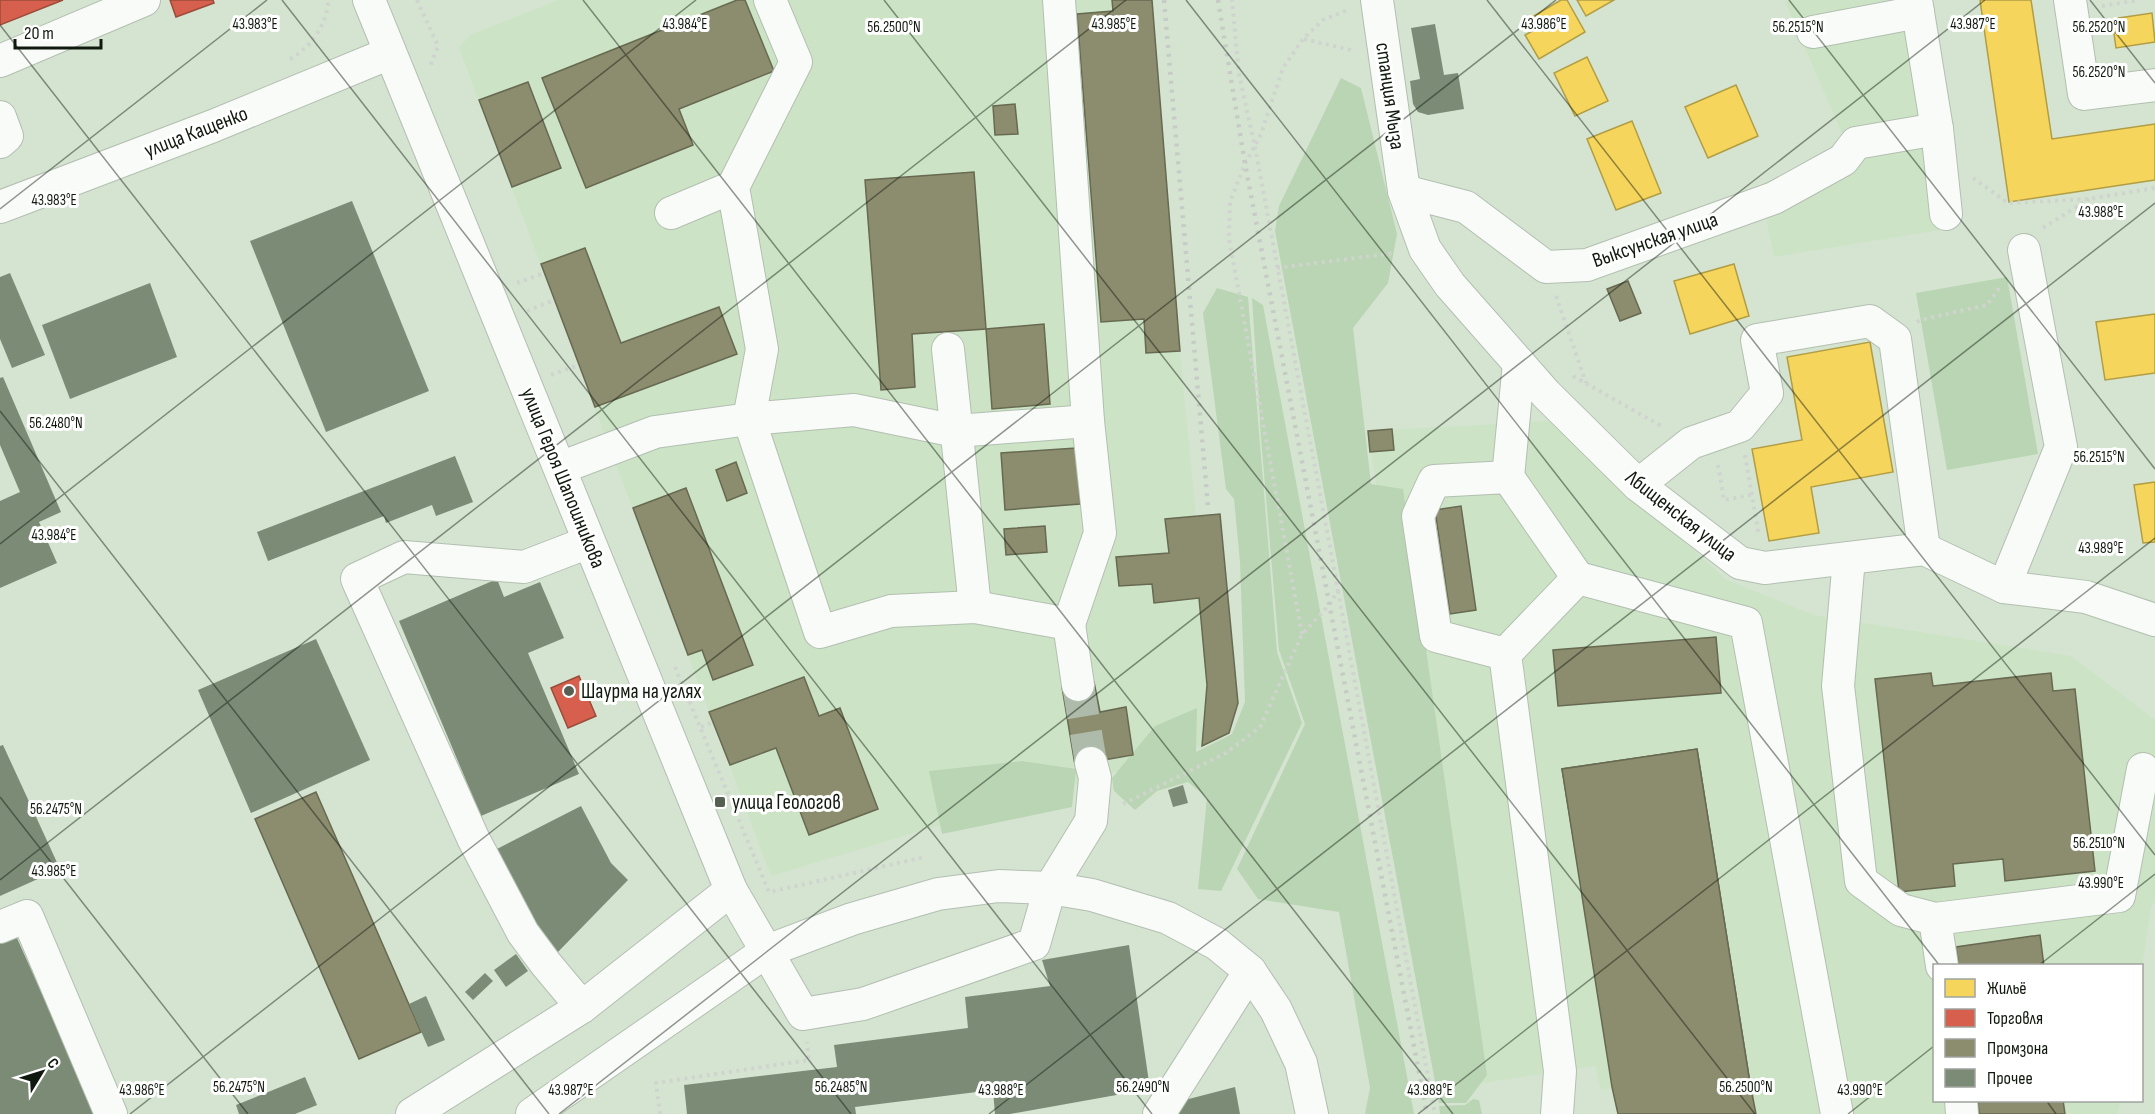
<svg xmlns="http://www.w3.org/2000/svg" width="2155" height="1114" font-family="'Sofia Sans Condensed',sans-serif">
<rect width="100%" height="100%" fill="#d5e4d1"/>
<g fill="#cce4c5">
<polygon points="558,0 1152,0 1180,351 1196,516 1220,514 1238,703 1229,733 1202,746 771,876 459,48 470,35"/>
<polygon points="1788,0 1925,0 1959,227 1774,257 1767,223 1763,183 1795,171 1844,138 1785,2"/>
<polygon points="1549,421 1727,580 1814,615 2071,656 2155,720 2155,900 2151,908 2142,966 1934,966 1934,1100 2120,1101 2118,1114 1618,1114 1612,1088 1601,1090 1595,1066 1468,1085 1368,431"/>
</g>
<g fill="#bad5b3">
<polygon points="1341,78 1361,88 1397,234 1388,283 1353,328 1371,484 1403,489 1487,1075 1466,1103 1439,1103 1275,231 1279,206"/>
<polygon points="2007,277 2038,454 1947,470 1916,293"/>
<polygon points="1217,288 1248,297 1277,652 1302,723 1221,891 1198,889 1207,798 1188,782 1157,791 1135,810 1114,791 1112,778 1155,726 1197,708 1196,752 1232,734 1245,702 1240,562 1234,499 1226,489 1203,313"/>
<polygon points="1252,298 1263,305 1414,1114 1365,1114 1370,1088 1339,912 1258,899 1237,869 1305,724 1279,650 1261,438"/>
<polygon points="1022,761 1076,769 1072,807 942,834 929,771"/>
<polygon points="1473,1099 1479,1100 1482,1114 1440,1114 1439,1106 1465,1105"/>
</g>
<g fill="#f6d55c" stroke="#b19d44" stroke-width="1.5">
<polygon points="1561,0 1567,0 1585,32 1539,59 1525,35 1538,28 1532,17"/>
<polygon points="1577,0 1614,0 1586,16"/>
<polygon points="1980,0 2031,0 2052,139 2155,124 2155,180 2009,202"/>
<polygon points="2152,13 2155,42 2116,48 2112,19"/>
<polygon points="1587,57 1608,101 1575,116 1554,73"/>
<polygon points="1736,85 1758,136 1708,158 1685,107"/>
<polygon points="1632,121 1661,193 1616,210 1587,139"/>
<polygon points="1734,264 1749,316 1690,334 1674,281"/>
<polygon points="2155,314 2155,373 2105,380 2096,322"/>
<polygon points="1870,342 1893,472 1811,487 1819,533 1769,541 1752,449 1802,440 1787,357"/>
<polygon points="2155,482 2155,542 2143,543 2134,485"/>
</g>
<g fill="#d6604d" stroke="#9b4b3a" stroke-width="1.5">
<polygon points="0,0 63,0 0,25"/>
<polygon points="170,0 213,0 214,3 176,17"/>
<polygon points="579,676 596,716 568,728 551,688"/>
</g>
<g fill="#8c8c6e" stroke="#676a51" stroke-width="1.5">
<polygon points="737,0 745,0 774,71 679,109 693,145 586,188 542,78"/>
<polygon points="1112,0 1152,0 1180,351 1146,353 1144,319 1101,322 1077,14 1113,11"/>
<polygon points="528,82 561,168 512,187 479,100"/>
<polygon points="1015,104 1018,134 995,135 993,106"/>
<polygon points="974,172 986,329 912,334 915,387 881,390 865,180"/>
<polygon points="585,248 621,343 719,307 737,354 595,407 541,264"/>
<polygon points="1628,281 1641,313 1620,321 1607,289"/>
<polygon points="1044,324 1050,404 992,409 986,329"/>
<polygon points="1392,429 1394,450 1370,452 1368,431"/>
<polygon points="1076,448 1080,504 1005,510 1001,453"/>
<polygon points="736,462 747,493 727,501 716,470"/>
<polygon points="686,488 753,665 713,680 702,650 688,655 633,508"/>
<polygon points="1461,506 1476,610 1450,614 1435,510"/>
<polygon points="1220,514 1238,703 1229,733 1202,746 1207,685 1199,598 1154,603 1152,584 1119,586 1116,557 1169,553 1165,519"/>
<polygon points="1045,526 1047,552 1006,555 1004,529"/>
<polygon points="1716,637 1721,693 1558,706 1553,650"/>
<polygon points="1931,673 1933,686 2051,673 2053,691 2075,689 2095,871 2005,881 2003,859 1953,864 1955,886 1899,892 1875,679"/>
<polygon points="804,677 819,716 840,708 878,809 809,835 776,748 730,765 709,712"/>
<polygon points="1094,682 1100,712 1126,707 1133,755 1075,765 1062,687"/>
<polygon points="1697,749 1750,1083 1618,1112 1562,769"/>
<polygon points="1697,749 1750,1083 1756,1114 1618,1114 1612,1087 1562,769"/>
<polygon points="316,792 421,1032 359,1059 255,819"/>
<polygon points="2040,935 2044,966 1959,966 1956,947"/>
<polygon points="1978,1100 2063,1100 2065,1114 1979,1114"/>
</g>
<g fill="#7b8b76">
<polygon points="1435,24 1444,75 1458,73 1464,109 1428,115 1418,112 1413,104 1410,81 1420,79 1411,28"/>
<polygon points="352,201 429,391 326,432 250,241"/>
<polygon points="10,273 45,355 12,368 0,339 0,277"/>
<polygon points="150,283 177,357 70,399 42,325"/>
<polygon points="3,377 61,512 39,522 57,563 0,588 0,501 20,492 0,445 0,378"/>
<polygon points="455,456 473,502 436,516 432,505 386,523 384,516 268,561 257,532"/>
<polygon points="497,579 504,597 540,582 564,638 528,653 579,774 481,816 399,621"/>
<polygon points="316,639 370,760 251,813 198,690"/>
<polygon points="3,745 60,869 0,896 0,746"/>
<polygon points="1183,785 1188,803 1173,807 1168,790"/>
<polygon points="581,806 611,863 628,880 557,953 540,937 495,850"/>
<polygon points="16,936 96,1114 0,1114 0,943"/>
<polygon points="1129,945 1150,1089 1010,1114 995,1114 993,1090 855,1107 856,1114 687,1114 684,1085 837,1067 834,1045 968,1028 965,997 1050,986 1042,960"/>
<polygon points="516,954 528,971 506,987 494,970"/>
<polygon points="485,973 493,981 473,1000 465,992"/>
<polygon points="426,996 445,1040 428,1047 409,1004"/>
<polygon points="305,1077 317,1105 295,1114 239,1114 236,1105"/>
<polygon points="1235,1087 1240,1114 1178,1114 1181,1101"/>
</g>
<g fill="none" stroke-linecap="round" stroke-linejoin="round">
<polyline stroke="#aebbaa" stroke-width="32" stroke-dasharray="32 16" stroke-linecap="butt" points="1078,685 1091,763"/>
<defs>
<g id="minor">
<polyline points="369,0 731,890 803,1014 863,1004 1034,944 1050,888 1091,821 1095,778 1091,763"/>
<polyline points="770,0 796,62 733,187 762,349 749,419 820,632 891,611 975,607 1069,624 1078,685"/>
<polyline points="1059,0 1088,421 1100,533 1069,624"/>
<polyline points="1377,0 1404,191 1425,249 1450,285 1546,394 1638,485 1740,563 1765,568 1924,549 2004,587 2086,597 2155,620"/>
<polyline points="1916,0 1937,129 1946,214"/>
<polyline points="2070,0 2084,94 2155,85"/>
<polyline points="1813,32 1918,12"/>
<polyline points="0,61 144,0"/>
<polyline points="0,117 7,136 0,142"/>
<polyline points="1404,191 1466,207 1546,267 1587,265 1774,198 1843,160 1856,143 1937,129"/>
<polyline points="0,207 213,126 390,53"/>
<polyline points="671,213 733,187"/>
<polyline points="948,349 975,607"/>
<polyline points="560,468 655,432 749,419 854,410 956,431 1088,421"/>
<polyline points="1508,477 1519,363"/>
<polyline points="1638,485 1691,443 1740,426 1767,393 1757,340 1870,321 1895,339 1924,549"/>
<polyline points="1849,558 1838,686 1861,881 1901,910 1935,919 2119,896 2143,769"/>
<polyline points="2004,587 2061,447 2024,250"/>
<polyline points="1505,654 1436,636 1418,516 1434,481 1508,477 1578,578"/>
<polyline points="1935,919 1942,966"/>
<polyline points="0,927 27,916 111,1114"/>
<polyline points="582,1007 546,964 523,933 473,838 357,579 404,557 524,567 589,542"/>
<polyline points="1961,1100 1962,1114"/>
<polyline points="412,1114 582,1007 731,890"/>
<polyline points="532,1114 767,951 852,919 938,894 999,886 1050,888 1092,895 1168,918 1217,944 1250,971 1276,1010 1301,1063 1312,1114"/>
<polyline points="1159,1114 1250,971"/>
<polyline points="1557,1114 1560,1071 1505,654 1578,578 1746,623 1837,1114"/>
</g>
</defs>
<use href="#minor" stroke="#b3bfb1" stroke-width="34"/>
<g stroke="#cfd4ce" stroke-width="4" stroke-dasharray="3 4.5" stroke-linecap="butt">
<polyline points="417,0 438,46 430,67"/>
<polyline points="2102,6 2139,0"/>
<polyline points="1304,39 1355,51"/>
<path d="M290,59C310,48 328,24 328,0"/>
<polyline points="1973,178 2008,203 2089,199 2155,188"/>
<polyline points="2043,228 2089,199"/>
<polyline points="1277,268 1395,253"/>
<polyline points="517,283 544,273"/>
<polyline points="1556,296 1586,383"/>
<polyline points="527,311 554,300"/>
<polyline points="1917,322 1920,320 1987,305 2000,287"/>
<polyline points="551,375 579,365"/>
<polyline points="1573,376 1663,427"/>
<polyline points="1745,455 1759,536"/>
<polyline points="1718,465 1724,500 1751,495"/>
<polyline points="1338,591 1435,1114"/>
<polyline points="1302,634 1229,239 1230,202 1245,164 1261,134 1283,68 1303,39 1323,20 1350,9"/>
<polyline points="675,667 769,892 925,857"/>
<polyline points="701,727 713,722"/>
<polyline points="1123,804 1226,753 1260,727 1302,634 1330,604 1338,590 1255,147 1239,74 1232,0"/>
<polyline points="660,1114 656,1083 809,1060 807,1042"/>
</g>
<use href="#minor" stroke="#f9fbf8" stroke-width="32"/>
<g stroke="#c7cbc6" stroke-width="4.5" stroke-dasharray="3 6" stroke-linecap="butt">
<polyline points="1164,0 1208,507"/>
<polyline points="1218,0 1245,164 1427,1114"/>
</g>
</g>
<path fill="none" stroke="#10190d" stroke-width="1.5" stroke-opacity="0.45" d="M282,0L1152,1114M583,0L1453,1114M884,0L1755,1114M1186,0L1940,966M1487,0L2155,855M1789,0L2155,469M2090,0L2155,83M0,25L851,1114M0,209L267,0M0,411L549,1114M0,544L696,0M0,797L248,1114M0,880L1126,0M2038,966L2155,874M2046,1100L2056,1114M130,1114L1556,0M559,1114L1985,0M989,1114L2155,203M1418,1114L2155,538M1848,1114L1934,1046"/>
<g fill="#556052" stroke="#fff" stroke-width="2">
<circle cx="569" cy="691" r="6"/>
<rect x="714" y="796" width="12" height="12" rx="3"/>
</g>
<g text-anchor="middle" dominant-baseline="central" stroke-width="6" stroke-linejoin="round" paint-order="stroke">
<g font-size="21" fill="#10190d" stroke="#fff">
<text transform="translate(1390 96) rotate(82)">станция Мыза</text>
<text transform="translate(196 132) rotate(-21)">улица Кащенко</text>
<text transform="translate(1655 240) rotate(-19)">Выксунская улица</text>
<text transform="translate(563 478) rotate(68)">улица Героя Шапошникова</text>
<text transform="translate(1681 516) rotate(38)">Лбищенская улица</text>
</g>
<g font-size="21" fill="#10190d" stroke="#fff" text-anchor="start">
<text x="581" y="691">Шаурма на углях</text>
<text x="732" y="802">улица Геологов</text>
</g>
</g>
<g font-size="15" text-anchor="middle" fill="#10190d" stroke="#fff" stroke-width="6" stroke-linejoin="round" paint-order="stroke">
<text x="255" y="29">43.983°E</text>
<text x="685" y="29">43.984°E</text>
<text x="1114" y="29">43.985°E</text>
<text x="1544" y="29">43.986°E</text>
<text x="1973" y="29">43.987°E</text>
<text x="2099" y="32">56.2520°N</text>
<text x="894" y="32">56.2500°N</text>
<text x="1798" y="32">56.2515°N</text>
<text x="2099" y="77">56.2520°N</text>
<text x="54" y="205">43.983°E</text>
<text x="2101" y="217">43.988°E</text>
<text x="56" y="428">56.2480°N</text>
<text x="2099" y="462">56.2515°N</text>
<text x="54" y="540">43.984°E</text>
<text x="2101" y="553">43.989°E</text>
<text x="56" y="814">56.2475°N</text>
<text x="2099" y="848">56.2510°N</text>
<text x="54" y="876">43.985°E</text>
<text x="2101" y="888">43.990°E</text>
<text x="239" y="1092">56.2475°N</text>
<text x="841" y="1092">56.2485°N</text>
<text x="1143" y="1092">56.2490°N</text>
<text x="1746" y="1092">56.2500°N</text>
<text x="142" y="1095">43.986°E</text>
<text x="571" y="1095">43.987°E</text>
<text x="1001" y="1095">43.988°E</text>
<text x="1430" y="1095">43.989°E</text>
<text x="1860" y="1095">43.990°E</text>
</g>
<rect x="1933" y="964" width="210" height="138" fill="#ffffff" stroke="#9fa39e" stroke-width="1.5"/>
<rect x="1945" y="979" width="30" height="18" fill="#f6d55c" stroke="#9fa39e" stroke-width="1.5"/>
<text x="1987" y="994" font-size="18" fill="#10190d">Жильё</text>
<rect x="1945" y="1009" width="30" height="18" fill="#d6604d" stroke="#9fa39e" stroke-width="1.5"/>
<text x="1987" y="1024" font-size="18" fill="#10190d">Торговля</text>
<rect x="1945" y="1039" width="30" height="18" fill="#8c8c6e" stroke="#9fa39e" stroke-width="1.5"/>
<text x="1987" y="1054" font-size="18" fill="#10190d">Промзона</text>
<rect x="1945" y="1069" width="30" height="18" fill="#7b8b76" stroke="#9fa39e" stroke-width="1.5"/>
<text x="1987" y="1084" font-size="18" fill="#10190d">Прочее</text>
<g transform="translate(42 1072) rotate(52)" stroke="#ffffff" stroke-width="4.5" paint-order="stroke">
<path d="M0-4.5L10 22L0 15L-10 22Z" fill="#10190d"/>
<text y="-9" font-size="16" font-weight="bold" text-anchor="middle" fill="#10190d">С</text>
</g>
<path d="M15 39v9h86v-9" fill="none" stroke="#10190d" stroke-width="3"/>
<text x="24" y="39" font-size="18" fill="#10190d" stroke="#ffffff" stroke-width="4.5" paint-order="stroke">20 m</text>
</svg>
